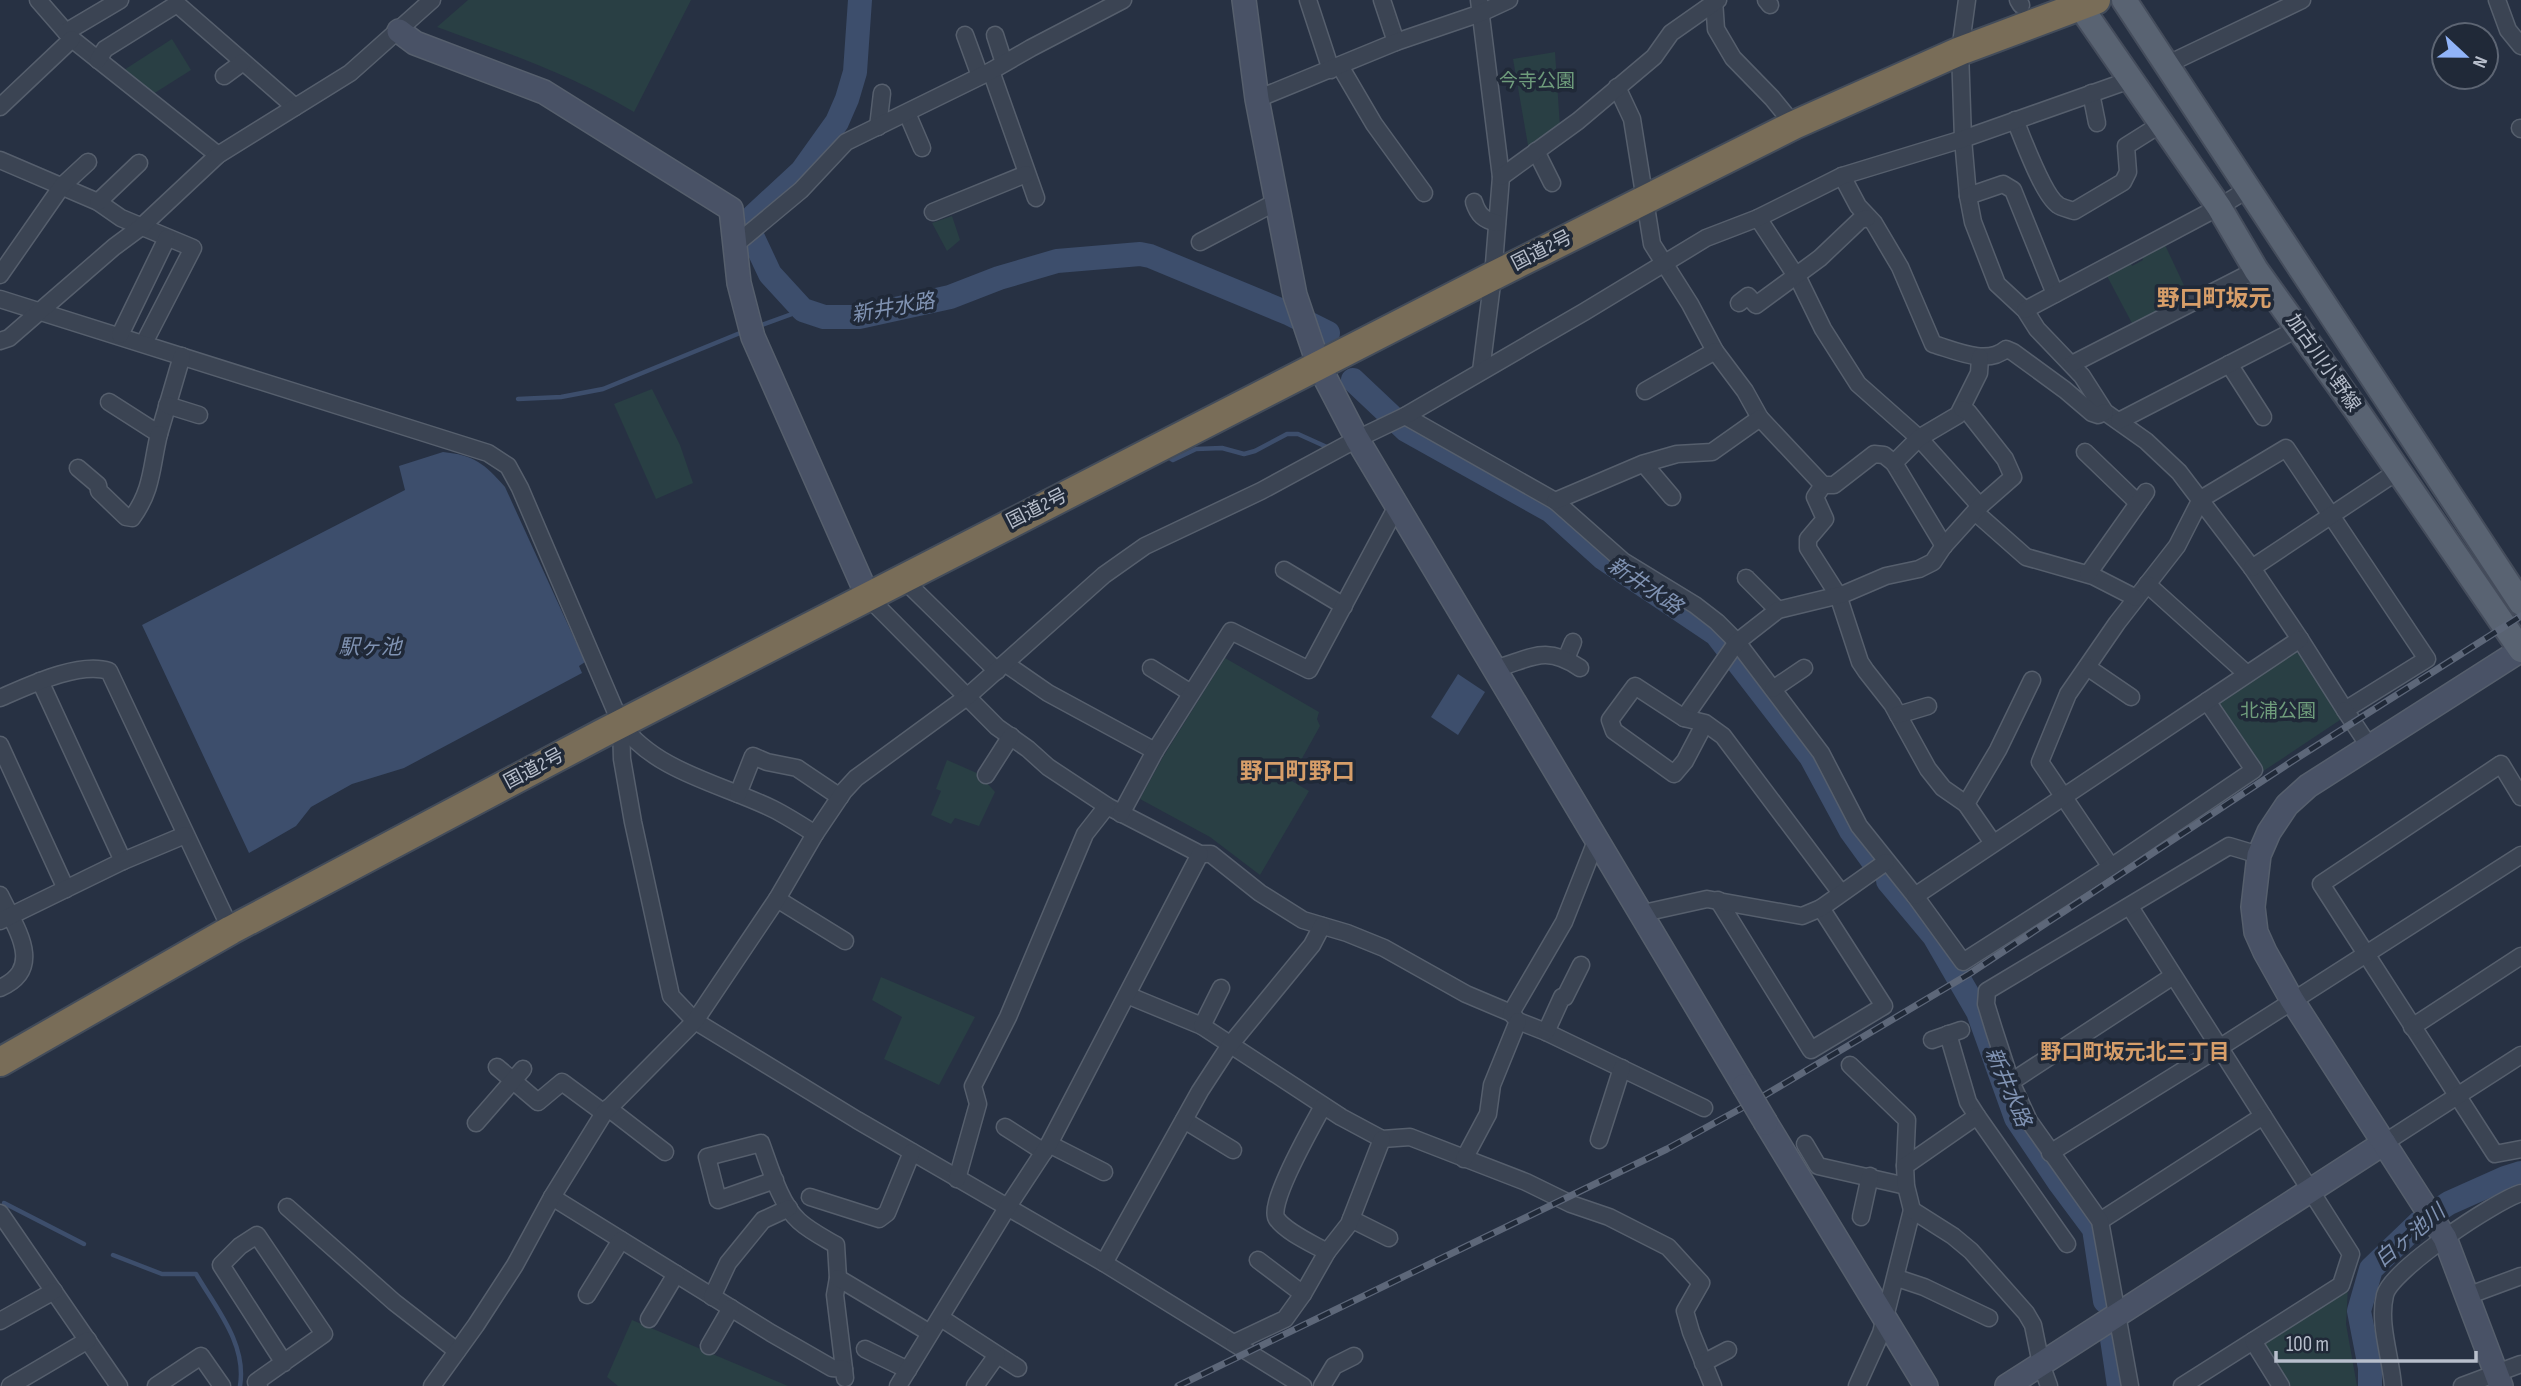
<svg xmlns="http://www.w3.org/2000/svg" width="2521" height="1386" font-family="'Sofia Sans Condensed','Noto Sans JP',sans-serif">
<rect width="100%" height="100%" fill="#273143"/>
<g fill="#293f44">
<path d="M468,0H691L634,112C572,75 505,52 437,27Z"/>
<polygon points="172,39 191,70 153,94 124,70"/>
<polygon points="1555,52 1560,127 1529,151 1513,59"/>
<polygon points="952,216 960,240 947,251 932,223"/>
<polygon points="2165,245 2190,298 2155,313 2156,316 2134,327 2107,276 2131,263 2132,266 2143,260 2142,257"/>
<polygon points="652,389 680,445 693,483 656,499 614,404"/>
<polygon points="2292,651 2299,654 2343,718 2262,772 2218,708 2222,698"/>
<polygon points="1225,658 1319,712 1317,719 1320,726 1290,780 1309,791 1260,875 1210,837 1140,799 1163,757"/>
<polygon points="947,760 979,774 995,792 979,826 955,818 951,824 931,815 941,791 936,789"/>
<polygon points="881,977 975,1017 939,1085 884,1059 902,1017 872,1000"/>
<polygon points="2348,1286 2346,1324 2357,1386 2291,1386 2265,1347 2266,1338"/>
<polygon points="632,1320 788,1386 618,1386 607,1377"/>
</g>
<g fill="#3d4e6c">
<path d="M443,452C474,455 485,464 505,487L585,662L579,666L582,673L404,768L352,784L311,807L296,826L249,853L142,625L405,490L399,466Z"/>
<polygon points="1458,674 1485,692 1458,735 1431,717"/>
</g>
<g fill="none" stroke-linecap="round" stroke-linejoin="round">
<g stroke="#3d4e6c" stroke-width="4.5">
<polyline points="762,325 803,310"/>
<polyline points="518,399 561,397 603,389 740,333"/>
<polyline points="1168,457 1173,460 1196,449 1222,448 1244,454 1255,451 1287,434 1298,434 1329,448"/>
<polyline points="4,1203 84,1244"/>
<path d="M113,1255L162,1274H196C216,1308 247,1344 240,1386"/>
</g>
<g stroke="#3d4e6c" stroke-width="24">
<polyline points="860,0 855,72 847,99 837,122 802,171 748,221 747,225 770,274 803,310 824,317 859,317 950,297 999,278 1057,261 1140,254 1150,256 1290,314 1328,333"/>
<polyline points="1353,380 1406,430 1551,511 1603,558 1716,634 1811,757 1851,831 1872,860"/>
<polyline points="1888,881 1934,936 1978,1012 2016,1118 2059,1182 2094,1229 2105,1301"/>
<polyline points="2112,1339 2119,1386"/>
<polyline points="2370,1386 2370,1368 2359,1311 2371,1269 2420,1222 2449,1203 2505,1178 2521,1173"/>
</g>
<defs>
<g id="street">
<polyline points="38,0 72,39 218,155"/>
<polyline points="1308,0 1331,70"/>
<polyline points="1382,0 1396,42"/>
<polyline points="1479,0 1501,177 1493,276 1481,371"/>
<polyline points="1714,0 1716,29 1733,58 1772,98 1794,125"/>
<polyline points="1766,0 1770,5"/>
<polyline points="1967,0 1960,51 1963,139 1968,196 1973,222 1997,284 2025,310 2037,329 2082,376 2105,412 2146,441 2179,472 2252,568 2300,639 2345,710 2427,659 2286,448 2201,499 2177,546 2117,623 2068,694 2040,762 2111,867"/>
<polyline points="2018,0 2021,5"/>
<polyline points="2497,0 2508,30 2521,46"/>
<polyline points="66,32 120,0"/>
<polyline points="965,35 980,76"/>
<polyline points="995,35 1004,63"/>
<polyline points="98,60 105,49 177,4 295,107"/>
<polyline points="2166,65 2302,0"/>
<polyline points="1340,66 1374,124 1424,193"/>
<polyline points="991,71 1036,198"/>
<polyline points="224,76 243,62"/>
<polyline points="1617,87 1632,119 1652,244 1690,304 1715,351 1745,391 1760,418"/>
<polyline points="2091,93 2097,123"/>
<polyline points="1257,99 1396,42 1481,13 1509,0"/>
<polyline points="0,107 72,39"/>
<polyline points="907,113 922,148"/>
<path d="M2015,120C2023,139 2043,195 2058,205C2062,208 2069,209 2074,211L2123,182L2128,172L2126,146L2161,124"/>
<polyline points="878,127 882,93"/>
<polyline points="2520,128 2521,129"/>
<polyline points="1536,151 1552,183"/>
<polyline points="0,160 98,202 121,218 193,248 144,343"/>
<path d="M1842,176L1858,206L1874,223L1900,267L1933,344C1954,350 1987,366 2006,349L2013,352L2065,390L2092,413L2098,415L2105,412"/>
<polyline points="1501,177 1578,121 1654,57 1671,33 1718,0"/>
<polyline points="1968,196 2003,184 2013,190 2055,294"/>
<polyline points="98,202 139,163"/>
<path d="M1474,202C1478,215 1484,220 1497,223"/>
<polyline points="933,212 1026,174"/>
<polyline points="1758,218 1800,282 1823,329 1858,384 1919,438 1980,506"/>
<polyline points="1200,242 1276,202"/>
<polyline points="735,245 801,190 846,142 991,71 1031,48 1123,0"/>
<polyline points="0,275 62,186 88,162"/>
<path d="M0,299L488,453L508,466L520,488L621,724C656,772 722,784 773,809C787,816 801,825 815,834"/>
<polyline points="1739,303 1748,296 1756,305 1820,258 1860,220 1867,218"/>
<polyline points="2025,310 2219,207 2250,188"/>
<polyline points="120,335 167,238"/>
<polyline points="0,341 9,338 114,247 141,227 218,155 350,73 432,0"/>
<polyline points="2072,364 2256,270"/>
<polyline points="2229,364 2263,417"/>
<polyline points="1645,391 1715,351"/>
<polyline points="109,402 159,434 182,356"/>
<polyline points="167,405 199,415"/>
<polyline points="1405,416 1555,501 1623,561 1695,605 1717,622 1737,642 1821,753 1859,826 1915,896 1963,962 2111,867 2254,770 2207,701"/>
<polyline points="2119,421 2299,328"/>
<polyline points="2085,452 2138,503"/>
<polyline points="1894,463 1944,546"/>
<polyline points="1644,464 1672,497"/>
<path d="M78,468L98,485L99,491L126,517L132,518C153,489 151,467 159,434"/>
<polyline points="1823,485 1815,497 1825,519 1808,539 1808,548 1838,595 1860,662 1866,671 1892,704 1928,769 1943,788 1966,804 1993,843"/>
<polyline points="1555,501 1642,464 1677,454 1712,452 1760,418 1823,485 1834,485 1874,454 1884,455 1894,463 1919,438 1958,415 1979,373 1980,357"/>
<polyline points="1975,512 2026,557 2093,576 2136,598"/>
<polyline points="2252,568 2398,471"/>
<polyline points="1284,570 1344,606"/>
<polyline points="2088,574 2146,492"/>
<polyline points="1746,578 1778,610"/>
<polyline points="903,579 997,671"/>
<polyline points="2147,584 2247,674"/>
<polyline points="868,597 997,727 1028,749 1048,767 1107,806 1200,854 1211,854 1260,893 1303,920 1347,933 1384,948 1466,994 1511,1013 1518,1021 1546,1032 1704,1108"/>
<polyline points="1566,659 1573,642"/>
<polyline points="1006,664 1048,693 1155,751"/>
<polyline points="2087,667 2131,697"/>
<polyline points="1151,668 1191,693"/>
<path d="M1494,669C1531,659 1544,644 1580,668"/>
<polyline points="40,681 123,861"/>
<polyline points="1773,689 1804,668"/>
<path d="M0,698C28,686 79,661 109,671L231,930"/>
<polyline points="2345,710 2369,746"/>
<polyline points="1898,715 1928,706"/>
<polyline points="1684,718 1737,642 1778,610 1844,594 1886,576 1919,569 1933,562 1943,547 1980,506 2013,477 2005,459 1968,412 1962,409"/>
<polyline points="1705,723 1685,761 1674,774 1614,731 1610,720 1635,686 1684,718 1705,723 1723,736 1841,893"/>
<polyline points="621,724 622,759 633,822 671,996 695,1021 857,1120 1104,1263 1303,1386"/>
<polyline points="0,745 66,889"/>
<polyline points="986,775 1011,736"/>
<polyline points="738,794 753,756 767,762 797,768 840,797"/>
<polyline points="2521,797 2501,764 2321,884 2495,1154 2521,1149"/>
<polyline points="1966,804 1998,750 2032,680"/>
<polyline points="1121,814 1155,751 1231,631 1309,670 1397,506"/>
<path d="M0,895C15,927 46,968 0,988"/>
<polyline points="1915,896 2300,639"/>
<polyline points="777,899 845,941"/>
<polyline points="1718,900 1811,1050 1884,1006 1821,908"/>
<polyline points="2130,907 2351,1254 2341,1285 2182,1386"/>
<polyline points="1639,914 1707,899 1802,916 1821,908 1886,862"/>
<polyline points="0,921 123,861 185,835"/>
<polyline points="1127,995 1202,1026 1341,1117 1382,1139 1410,1137 1526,1182 1571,1204 1609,1217 1668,1247 1701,1283 1685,1311 1691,1332 1713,1386"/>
<polyline points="1511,1013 1564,922 1596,841"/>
<polyline points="1202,1026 1221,988"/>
<polyline points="2412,1027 2521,956"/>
<polyline points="1546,1032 1562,997 1565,997 1581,965"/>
<polyline points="1948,1034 1968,1102 1977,1116"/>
<polyline points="1932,1040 1961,1030"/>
<polyline points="1850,1065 1907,1120 1905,1166"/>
<polyline points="497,1067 538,1102 562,1082 604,1113"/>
<polyline points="2011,1082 2173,976"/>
<path d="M1323,1106C1314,1123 1266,1206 1277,1219C1286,1232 1313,1244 1327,1252"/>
<polyline points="608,1108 665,1152"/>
<polyline points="1184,1120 1233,1150"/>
<polyline points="476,1123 523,1069"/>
<polyline points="1005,1127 1044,1152"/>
<polyline points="1599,1140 1622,1068"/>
<polyline points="2384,1143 2521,1055"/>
<polyline points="1049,1144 1104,1172"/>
<polyline points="1805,1144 1818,1166 1906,1186"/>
<polyline points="2050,1153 2219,1048 2521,855"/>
<polyline points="1464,1159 1488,1114 1492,1085 1518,1021"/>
<polyline points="957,1179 978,1104 973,1086 1008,1017 1085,834 1107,806"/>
<path d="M775,1180L718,1200L707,1157L761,1143C770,1167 780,1204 799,1221C810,1231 824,1238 836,1245L838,1278L835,1295L844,1369"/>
<polyline points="552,1197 771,1333 832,1368 844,1369 845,1378"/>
<polyline points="810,1197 879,1219 887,1213 912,1152"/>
<polyline points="287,1207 394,1302 457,1351"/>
<polyline points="0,1213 119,1386"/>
<polyline points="1861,1217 1870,1176"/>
<polyline points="1351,1219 1389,1238"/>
<polyline points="2100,1221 2263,1116"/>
<polyline points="1258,1260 1303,1294"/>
<polyline points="1104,1263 1200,1091 1230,1045 1312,945 1322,926"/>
<polyline points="838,1278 930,1333"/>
<polyline points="1897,1278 1924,1287 1989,1318"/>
<polyline points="587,1295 621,1240"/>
<polyline points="2467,1296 2521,1276"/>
<polyline points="712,1297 728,1263 763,1220 789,1208"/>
<polyline points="941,1318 1018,1368"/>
<polyline points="649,1319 676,1274"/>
<polyline points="0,1321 54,1291"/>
<polyline points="2253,1341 2281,1386"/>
<polyline points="1234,1343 1285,1319 1303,1294 1327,1252 1349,1224 1382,1139"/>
<polyline points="709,1346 731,1308"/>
<polyline points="865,1349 908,1370"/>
<polyline points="1703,1363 1728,1350"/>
<polyline points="10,1386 88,1340"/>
<polyline points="156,1386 201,1356 222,1386"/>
<polyline points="259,1386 256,1382 324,1334 257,1235 240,1246 221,1265 284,1363"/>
<polyline points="432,1386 476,1325 515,1265 552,1197 604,1113 695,1021 777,899 815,834 844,791 856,778 968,696 1104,575 1145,546 1261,491 1357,439 1405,416 1584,312 1706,238 1758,218 1842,176 1963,139 2130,80"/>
<polyline points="898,1386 1007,1208 1049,1144 1200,854"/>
<polyline points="975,1386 997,1355"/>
<polyline points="1322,1386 1334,1366 1354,1356"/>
<polyline points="1857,1386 1881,1333 1912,1210"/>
<polyline points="2049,1386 2041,1364 2033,1325 2026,1313 1971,1251 1953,1236 1912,1210 1906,1186 1905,1166 1977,1116 2067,1244"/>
<polyline points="2130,1386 2100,1221 2029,1121 2011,1082 1994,1030 1986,1004 1987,991 2229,846 2259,855"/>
<path d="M2393,1386C2391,1357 2378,1324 2385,1295C2391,1270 2495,1201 2521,1193"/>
<polyline points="2462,1386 2521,1364"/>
</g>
<g id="secondary">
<polyline points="1244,0 1257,99 1295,295 1319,366 1357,439 1744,1086"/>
<polyline points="399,31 415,43 544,92 731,209 739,283 753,337 868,597"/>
<polyline points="1766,1123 1926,1386"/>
<polyline points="2007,1386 2384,1143"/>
<polyline points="2501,1386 2445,1238 2292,1000 2265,952 2256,932 2253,907 2259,855 2269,832 2287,805 2308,786 2521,650"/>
</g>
<g id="primary">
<polyline points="2124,0 2521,603"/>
<polyline points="2080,6 2219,207 2256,270 2355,408 2521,650"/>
</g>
<polyline id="highway" points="0,1062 231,930 601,734 1493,276 1794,125 1960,51 2096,0"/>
</defs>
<use href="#street" stroke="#565f6d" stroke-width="19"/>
<use href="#secondary" stroke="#565f6d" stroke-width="26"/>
<use href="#primary" stroke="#454d5c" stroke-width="28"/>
<use href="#highway" stroke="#434c5a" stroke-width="32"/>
<use href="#street" stroke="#3b4453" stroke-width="16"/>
<use href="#secondary" stroke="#495266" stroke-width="23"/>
<use href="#primary" stroke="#596372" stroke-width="24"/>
<use href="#highway" stroke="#796d58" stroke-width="28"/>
<defs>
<polyline id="rail" points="1178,1386 1667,1149 1760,1098 1969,974 2294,760 2521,616"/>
</defs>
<use href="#rail" stroke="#5d6779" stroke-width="7"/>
<use href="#rail" stroke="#202938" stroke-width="4.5" stroke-dasharray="13" stroke-linecap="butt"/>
<defs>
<polyline id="secondary-bridge" points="1744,1086 1766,1123"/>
</defs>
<use href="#secondary-bridge" stroke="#565f6d" stroke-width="26" stroke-linecap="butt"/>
<use href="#secondary-bridge" stroke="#495266" stroke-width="23"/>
</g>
<g text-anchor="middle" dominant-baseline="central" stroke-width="7" stroke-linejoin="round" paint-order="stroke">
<g font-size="19" fill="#6f9d7c" stroke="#202938">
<text x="1537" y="81">今寺公園</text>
<text x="2278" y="711">北浦公園</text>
</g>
<g font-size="19" fill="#b8bfcc" stroke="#202938">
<text transform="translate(1542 251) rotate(-27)">国道2号</text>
<text transform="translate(2323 363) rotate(55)">加古川小野線</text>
<text transform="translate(1037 509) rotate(-27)">国道2号</text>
<text transform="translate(534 769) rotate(-28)">国道2号</text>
</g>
<g font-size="21" font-style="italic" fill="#8093b3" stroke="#202938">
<text transform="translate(893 308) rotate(-10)">新井水路</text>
<text transform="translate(1645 586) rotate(34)">新井水路</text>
<text x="370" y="647">駅ヶ池</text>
<text transform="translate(2008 1087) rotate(67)">新井水路</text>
<text transform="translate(2410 1236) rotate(-40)">白ヶ池川</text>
</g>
<g font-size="21" font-weight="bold" fill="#d79e69" stroke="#202938">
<text x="2135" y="1052">野口町坂元北三丁目</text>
</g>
<g font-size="23" font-weight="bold" fill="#d79e69" stroke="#202938">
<text x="2214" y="299">野口町坂元</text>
<text x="1297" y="772">野口町野口</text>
</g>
</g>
<g transform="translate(2465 56) rotate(112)"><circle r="33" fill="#202938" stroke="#5d6573" stroke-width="2"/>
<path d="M0-5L12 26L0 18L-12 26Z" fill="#91b4f9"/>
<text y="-10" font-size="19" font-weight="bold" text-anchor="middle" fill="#b8bfcc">N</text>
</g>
<path d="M2276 1351v10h200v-10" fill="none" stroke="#b8bfcc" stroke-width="3.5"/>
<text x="2286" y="1351" font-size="21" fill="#b8bfcc" stroke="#202938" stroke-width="5" paint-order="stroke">100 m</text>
</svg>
